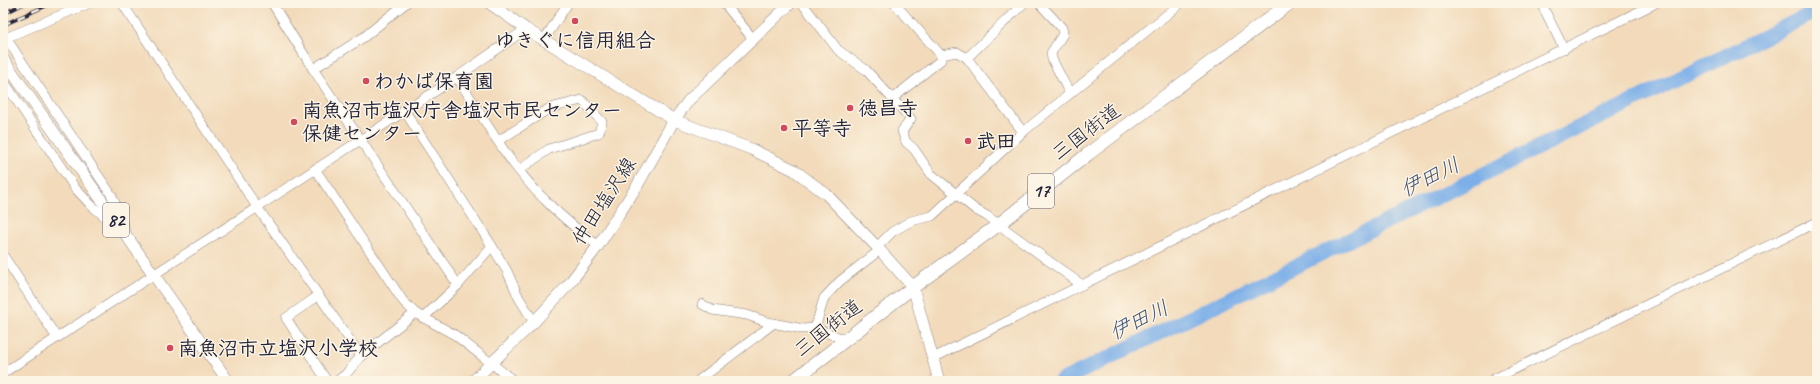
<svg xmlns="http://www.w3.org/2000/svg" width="1820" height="384" font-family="Caveat,'Klee One',sans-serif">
<rect width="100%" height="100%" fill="#fcf5e5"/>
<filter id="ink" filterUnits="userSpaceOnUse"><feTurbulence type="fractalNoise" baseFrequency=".025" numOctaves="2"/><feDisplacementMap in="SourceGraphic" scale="8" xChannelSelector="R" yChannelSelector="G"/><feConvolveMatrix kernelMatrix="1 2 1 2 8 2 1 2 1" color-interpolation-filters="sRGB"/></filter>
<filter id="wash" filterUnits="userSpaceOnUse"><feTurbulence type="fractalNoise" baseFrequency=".012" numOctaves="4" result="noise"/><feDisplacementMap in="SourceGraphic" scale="16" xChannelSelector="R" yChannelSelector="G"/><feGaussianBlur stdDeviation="0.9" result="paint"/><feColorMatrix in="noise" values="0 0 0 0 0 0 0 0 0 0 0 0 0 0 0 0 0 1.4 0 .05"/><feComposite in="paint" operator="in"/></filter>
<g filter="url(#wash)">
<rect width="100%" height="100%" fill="#f2daba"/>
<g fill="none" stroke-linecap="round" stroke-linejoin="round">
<polyline stroke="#7bafe8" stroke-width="2.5" points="4,375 9,381"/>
<polyline stroke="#7bafe8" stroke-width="15" points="1061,381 1817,11"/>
</g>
</g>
<g filter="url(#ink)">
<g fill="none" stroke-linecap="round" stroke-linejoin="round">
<defs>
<g id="minor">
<polyline points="122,3 257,207 361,356"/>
<polyline points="272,3 313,69 458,285"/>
<polyline points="724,3 753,39"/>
<polyline points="802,3 838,50 866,70 911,119 902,131 906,142 914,149 931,174 976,210 987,216 1082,285"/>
<polyline points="894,3 941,55 957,52 967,58 1023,132"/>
<polyline points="1039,3 1062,28 1063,34 1051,53 1052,59 1070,94"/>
<polyline points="1541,3 1564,49"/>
<polyline points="3,4 4,3"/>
<polyline points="6,38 112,196 125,229"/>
<polyline points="3,39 90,3"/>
<polyline points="544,40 568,3"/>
<polyline points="967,58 1024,3"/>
<polyline points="313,69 364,37 406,3"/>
<path d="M457,77C484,119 509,165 545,200C561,217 580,231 598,246"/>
<polyline points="3,80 75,188 91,205 118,228"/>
<polyline points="893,98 941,60 941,55"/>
<polyline points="404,110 492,246 507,271 519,298 534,322"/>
<polyline points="498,141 550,108 582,100 602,122 599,133 549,149 519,170"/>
<polyline points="315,169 403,301 415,313 455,335 514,381"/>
<polyline points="877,247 892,232 911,221 932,216 1023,132 1181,3"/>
<polyline points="3,255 57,338"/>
<polyline points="318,296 286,318 327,381"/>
<polyline points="702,304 712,310 747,315 767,322 803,329 815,328 846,340"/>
<polyline points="423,318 458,285 492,246"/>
<polyline points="815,328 824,298 840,281 880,250"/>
<polyline points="933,358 1656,3"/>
<polyline points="3,373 457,77 526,29"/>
<polyline points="699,380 774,323"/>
<polyline points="337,381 346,374 361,356 415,313"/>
<polyline points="1490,381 1817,222"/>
</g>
<g id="major">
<polyline points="489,3 526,29 674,120 751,149 794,170 826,194 877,247 913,287 939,381"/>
<polyline points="3,59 228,381"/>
<polyline points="473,381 534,322 569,284 598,246 637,186 674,120 689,100 791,3"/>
</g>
<polyline id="highway" points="793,381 913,287 998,225 1088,154 1290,3"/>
</defs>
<use href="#minor" stroke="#8a7e7a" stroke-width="10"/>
<use href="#major" stroke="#8a7e7a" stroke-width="12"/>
<use href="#highway" stroke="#8a7e7a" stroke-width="14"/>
<use href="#minor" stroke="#fff" stroke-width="9"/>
<use href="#major" stroke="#fff" stroke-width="11"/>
<use href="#highway" stroke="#fff" stroke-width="13"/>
<defs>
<g id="rail">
<polyline points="3,14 25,3"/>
<polyline points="3,25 52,3"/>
</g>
</defs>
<use href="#rail" stroke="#22223b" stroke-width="4"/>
<use href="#rail" stroke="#fcf5e5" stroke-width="2.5" stroke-dasharray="8" stroke-linecap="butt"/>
</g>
</g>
<g fill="#d1495b" stroke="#fcf5e5" stroke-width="1.5">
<circle cx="575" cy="21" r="4"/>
<circle cx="366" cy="81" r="4"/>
<circle cx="850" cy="108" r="4"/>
<circle cx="294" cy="122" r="4"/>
<circle cx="784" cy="128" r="4"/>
<circle cx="968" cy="141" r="4"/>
<circle cx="170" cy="348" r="4"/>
</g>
<g text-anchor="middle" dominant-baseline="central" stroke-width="3" stroke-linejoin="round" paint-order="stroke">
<g fill="#fcf5e5" stroke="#63616e" stroke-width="1">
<rect x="1028" y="174" width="26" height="34" rx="3"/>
<rect x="103" y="203" width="26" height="34" rx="3"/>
</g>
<g font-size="19" font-weight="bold" fill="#22223b">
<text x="1041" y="191">17</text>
<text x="116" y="220">82</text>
</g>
<g font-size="20" font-weight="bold" fill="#22223b" stroke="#fcf5e5" text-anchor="start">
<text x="575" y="40" text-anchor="middle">ゆきぐに信用組合</text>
<text x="374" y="81">わかば保育園</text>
<text x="858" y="108">徳昌寺</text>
<text x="302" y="110">南魚沼市塩沢庁舎塩沢市民センター<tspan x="302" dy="23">保健センター</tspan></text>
<text x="792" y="128">平等寺</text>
<text x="976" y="141">武田</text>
<text x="178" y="348">南魚沼市立塩沢小学校</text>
</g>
<g font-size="20" fill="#22223b" stroke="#fcf5e5">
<text transform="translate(1086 132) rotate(-37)">三国街道</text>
<text transform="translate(604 201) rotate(-57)">仲田塩沢線</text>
<text transform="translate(828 328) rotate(-38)">三国街道</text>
</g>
<g font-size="21" font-style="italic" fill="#415378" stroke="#fcf5e5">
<text transform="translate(1430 177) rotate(-26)">伊田川</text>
<text transform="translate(1139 320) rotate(-26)">伊田川</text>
</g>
</g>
<rect width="1820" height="384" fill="none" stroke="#fcf5e5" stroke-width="16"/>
</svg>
